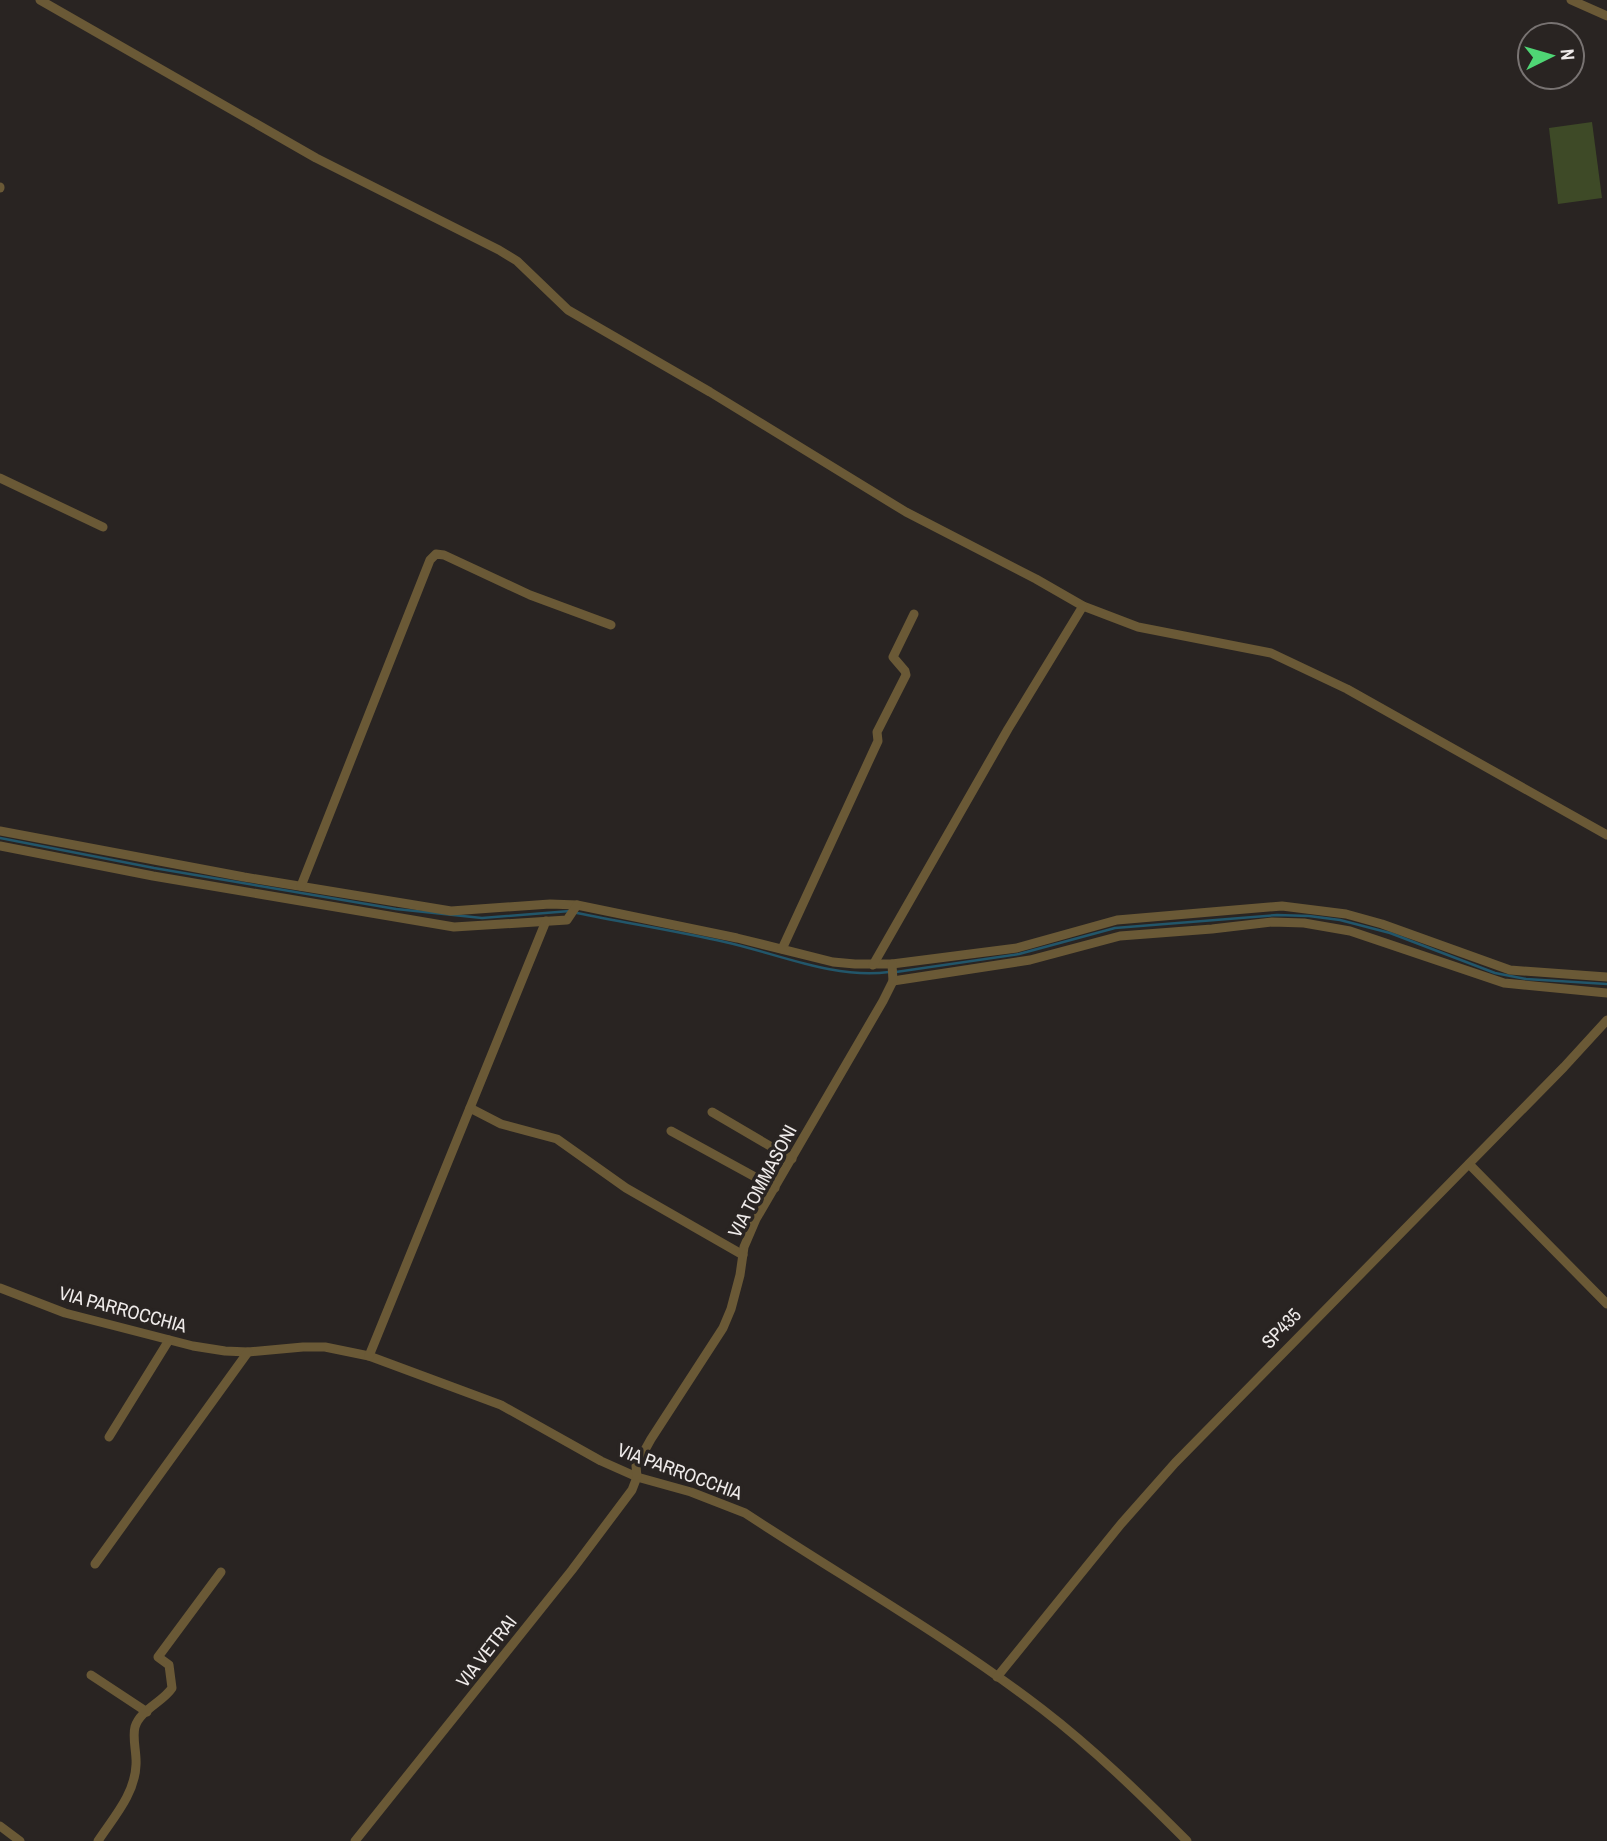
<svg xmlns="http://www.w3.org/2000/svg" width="1607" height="1841" font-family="'Archivo Narrow',sans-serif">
<rect width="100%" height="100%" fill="#292422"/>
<polygon fill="#3e4a27" points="1592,122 1602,198 1558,204 1549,128"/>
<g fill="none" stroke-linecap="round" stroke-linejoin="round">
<g stroke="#22566a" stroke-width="2.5">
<polyline points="0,838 154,868 396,909 482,918 570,911"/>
<path d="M577,913C626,923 676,931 725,942C779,954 833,979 889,972"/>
<polyline points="896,972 1019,954 1115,928 1277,915 1309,916 1340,920 1390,933 1495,973 1526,979 1607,984"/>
</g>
<g stroke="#6a5936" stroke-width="9">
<polyline points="40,0 316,158 499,250 517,261 568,310 710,392 906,512 1036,579 1083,606 1138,627 1271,653 1347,689 1607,835"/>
<polyline points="1571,0 1607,16"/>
<polyline points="0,188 0,187"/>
<polyline points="0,478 103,527"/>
<polyline points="0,831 244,877 451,911 550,904 577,905 737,938 833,962 855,964 892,964 1017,948 1117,920 1282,906 1346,914 1382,924 1510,970 1607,977"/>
<polyline points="0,846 153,876 454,927 567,920 577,905"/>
<polyline points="301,886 430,560 436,554 444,555 530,595 611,625"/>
<polyline points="782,949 878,741 877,732 906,675 905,671 893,657 914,614"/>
<polyline points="873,965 1008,729 1083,606"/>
<polyline points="893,981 1030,960 1120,936 1212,929 1272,922 1304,923 1350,931 1504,983 1607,993"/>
<polyline points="470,1108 501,1124 557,1139 626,1188 743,1255"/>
<polyline points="712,1112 792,1159"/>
<polyline points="671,1131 775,1188"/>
<polyline points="1469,1164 1607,1304"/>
<path d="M0,1288L65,1313L193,1346L225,1351L248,1352L303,1347H325L369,1356L501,1405L601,1461L637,1477L691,1492L745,1513C844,1578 948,1637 1042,1709C1094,1749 1141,1795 1187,1841"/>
<polyline points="369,1356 546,921"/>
<polyline points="109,1437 169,1340"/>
<polyline points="95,1564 248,1352"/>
<polyline points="91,1675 147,1712"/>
<polyline points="997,1677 1121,1524 1175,1463 1564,1067 1607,1020"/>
<polyline points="0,1826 20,1841"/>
<path d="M98,1841C113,1818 135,1794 136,1765C137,1753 132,1738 135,1727C140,1710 163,1702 172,1688L169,1665L158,1657L221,1572"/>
<polyline points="355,1841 572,1570 632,1490 637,1477 636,1466 651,1439 723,1328 731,1309 740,1275 744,1247 756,1219 883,1001 893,981 892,964"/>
</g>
</g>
<g text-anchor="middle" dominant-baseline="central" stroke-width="7" stroke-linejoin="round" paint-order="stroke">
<g font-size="19" fill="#eeeae9" stroke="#292422">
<text transform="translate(762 1181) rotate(-62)">VIA TOMMASONI</text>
<text transform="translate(123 1309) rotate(15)">VIA PARROCCHIA</text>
<text transform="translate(1281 1328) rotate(-46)">SP435</text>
<text transform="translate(680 1471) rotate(20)">VIA PARROCCHIA</text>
<text transform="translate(486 1651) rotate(-52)">VIA VETRAI</text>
</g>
</g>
<g transform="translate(1551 56) rotate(85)"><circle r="33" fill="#292422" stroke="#787372" stroke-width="2"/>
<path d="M0-5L12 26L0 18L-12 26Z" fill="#4fd675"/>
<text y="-10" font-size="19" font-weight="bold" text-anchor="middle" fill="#eeeae9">N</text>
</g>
</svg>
